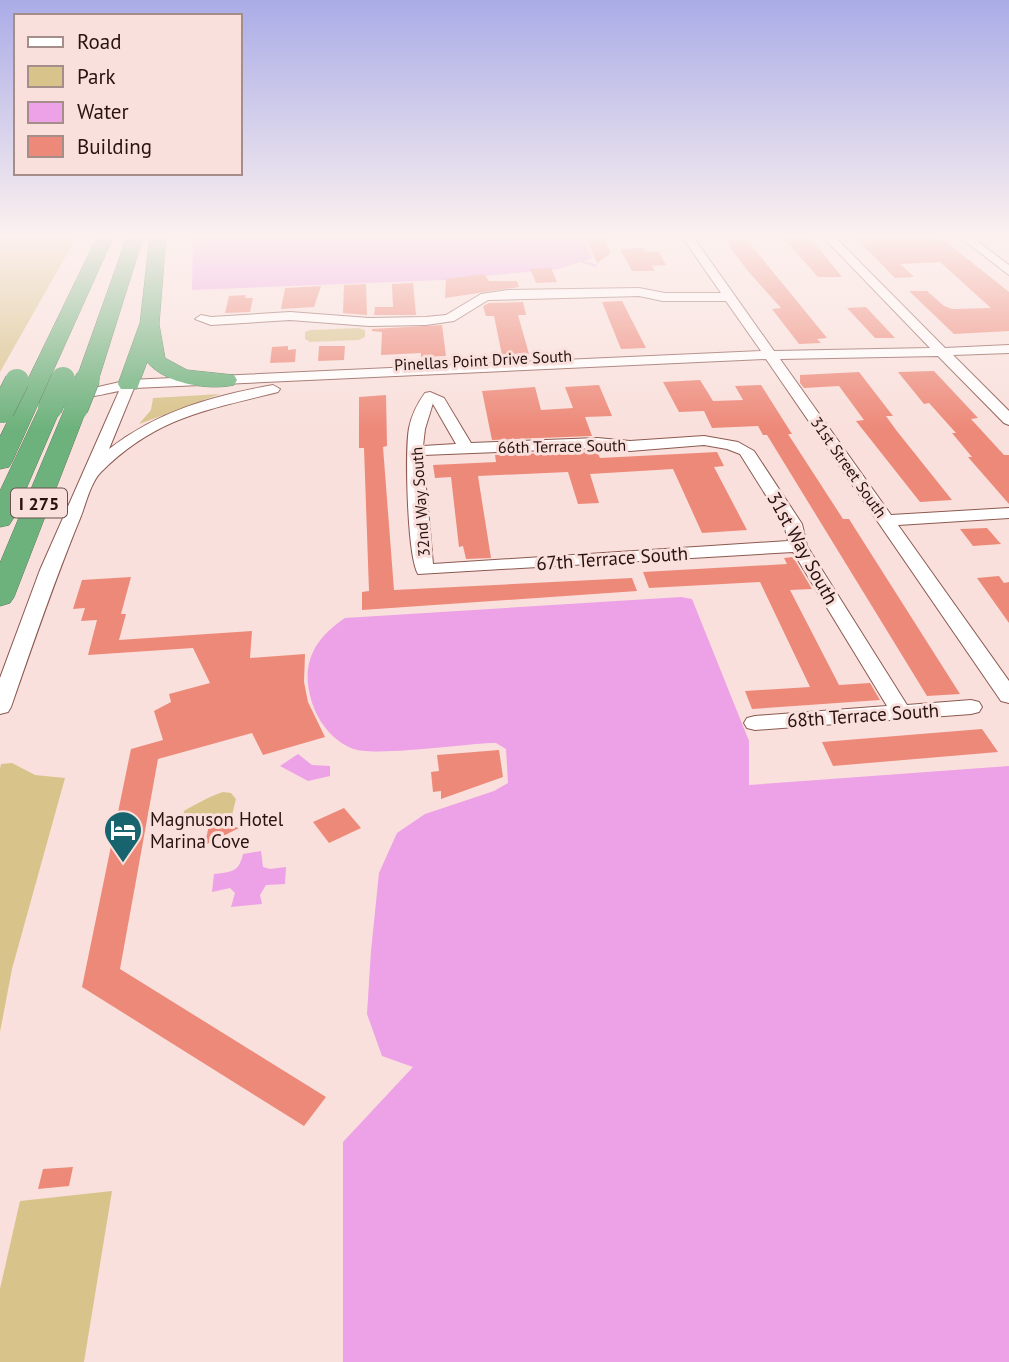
<svg xmlns="http://www.w3.org/2000/svg" width="1009" height="1362" font-family="'PT Sans',sans-serif">
<rect width="100%" height="100%" fill="#f9e0dc"/>
<g fill="#d8c38a">
<polygon points="0,238 76,238 0,372"/>
<polygon points="358,328 365,330 365,337 359,340 310,342 305,339 305,332 310,330"/>
<polygon points="220,394 139,424 151,410 153,398"/>
<polygon points="12,763 35,775 65,778 12,969 0,1032 0,769 1,764"/>
<path d="M223,792L231,793L236,799L232,815L186,829L182,824L184,811C194,805 212,795 223,792Z"/>
<polygon points="112,1191 84,1362 0,1362 0,1289 20,1201"/>
</g>
<g fill="#eda1e6">
<polygon points="193,238 581,238 592,258 584,261 598,265 595,267 580,262 558,269 444,280 192,290"/>
<path d="M681,597L692,599L749,741V785L1009,766V1362H343V1142L413,1067L382,1056L367,1014L371,951L379,873L397,833L425,814L494,791L508,783L506,749L496,743C466,743 372,758 351,748C326,737 311,711 308,684C305,654 321,634 345,618Z"/>
<polygon points="298,754 312,765 330,766 330,776 308,781 280,766"/>
<path d="M261,851L263,867L270,869L286,867L285,884L266,885L260,895L262,904L231,907L235,893L230,888L212,892L214,874C232,872 239,872 243,854Z"/>
</g>
<g fill="#ed8979">
<polygon points="586,238 604,238 611,253 597,263"/>
<polygon points="810,238 821,251 842,277 818,277 784,239"/>
<polygon points="856,238 934,238 945,241 1009,292 1009,331 954,334 909,291 927,291 944,306 952,309 991,308 940,262 900,264 914,277 895,278"/>
<polygon points="747,240 827,338 817,339 821,343 799,344 772,309 781,308 747,270 725,241"/>
<polygon points="643,248 646,252 659,252 666,265 652,266 655,271 632,271 620,249"/>
<polygon points="551,268 557,282 536,283 530,269"/>
<polygon points="484,274 489,281 517,281 519,287 445,298 446,279"/>
<polygon points="413,283 416,315 374,315 375,307 393,307 392,284"/>
<polygon points="366,284 367,315 343,313 344,285"/>
<polygon points="321,286 314,307 281,309 285,288"/>
<polygon points="246,295 245,298 253,298 250,312 225,313 229,296"/>
<polygon points="622,301 646,348 621,349 602,302"/>
<polygon points="523,302 526,315 518,315 529,354 502,355 494,316 486,316 483,306 489,303"/>
<polygon points="866,307 895,338 875,338 847,308"/>
<polygon points="442,325 446,356 421,357 421,353 381,355 382,332 372,331 372,329"/>
<polygon points="288,346 288,350 296,349 295,362 270,363 272,347"/>
<polygon points="319,346 345,346 344,360 318,361"/>
<polygon points="934,371 978,418 971,419 1004,455 1009,455 1009,504 968,457 972,457 952,433 956,433 929,403 924,404 898,372"/>
<polygon points="859,372 893,416 886,416 896,430 952,500 920,502 856,421 864,420 839,386 804,388 800,383 800,375"/>
<polygon points="700,380 713,401 743,400 735,386 761,385 792,434 788,434 843,519 849,519 960,694 927,696 767,435 763,435 758,426 712,428 704,411 679,412 663,382"/>
<polygon points="599,385 612,416 585,417 592,436 492,440 482,391 535,387 541,410 573,408 565,387"/>
<polygon points="386,395 387,446 383,447 394,590 632,578 637,591 362,610 362,592 369,591 364,448 359,448 359,397"/>
<polygon points="597,451 600,458 717,452 724,466 714,467 747,530 702,533 673,469 590,474 599,503 578,504 568,472 478,476 491,558 466,559 463,546 459,547 451,477 435,478 433,465 496,462 495,455"/>
<polygon points="987,528 1001,544 973,546 960,529"/>
<polygon points="793,557 812,589 790,590 839,685 870,683 880,700 752,709 745,691 810,687 760,582 649,588 643,572 787,564 784,558"/>
<polygon points="999,576 1004,583 1009,582 1009,623 977,578"/>
<polygon points="131,577 121,614 126,614 119,640 252,631 250,658 305,654 304,682 308,702 325,737 263,755 252,733 158,759 120,969 326,1097 304,1126 82,987 131,749 163,740 154,711 171,702 169,694 210,683 193,648 88,655 97,620 81,621 85,608 73,609 82,580"/>
<polygon points="982,729 998,752 833,766 822,742"/>
<polygon points="499,750 503,777 441,799 441,791 433,792 431,772 439,771 437,755"/>
<polygon points="344,808 361,828 329,843 313,822"/>
<polygon points="217,822 239,828 205,845 209,824"/>
<polygon points="73,1167 69,1186 38,1189 43,1169"/>
</g>
<g fill="none" stroke-linecap="round" stroke-linejoin="round">
<defs>
<g id="minor">
<path d="M683,238H694L774,351L930,348L824,238H836L945,348L1009,345V353L953,355L1009,411V425L1004,423L938,356L780,359L891,515L1009,508V518L898,525L1009,681V703L1001,701L766,359L134,388L109,449C158,411 212,396 273,385L280,389L278,392C207,410 156,417 101,472C91,482 86,503 81,516C55,579 33,643 11,707L8,712L0,714V678L40,570L119,391C103,394 74,403 61,392L63,389L98,387L129,380L761,351L726,301H663L639,296L488,300L454,321L426,325L369,326L290,320L211,325L195,319L201,315L211,317L290,312L369,318L426,317L446,315L481,294L508,290L639,288L665,293H721Z"/>
<polygon points="961,238 973,238 1009,265 1009,275"/>
<path d="M430,392L444,398L471,443L597,438L630,441L704,436L738,442L754,451L802,524L807,546L907,705L971,700L979,702L982,707L979,712L971,714L755,730L747,728L744,723L747,718L755,716L887,706L793,552L418,574C407,555 405,450 409,428C412,414 417,404 425,393ZM433,403V404L456,444L423,446L425,429ZM704,445L727,449L740,454L784,524L788,541L433,564L423,455L597,448L630,451Z"/>
</g>
<g id="highway">
<polygon points="97,238 113,238 12,462 9,467 0,469 0,437"/>
<polygon points="127,238 143,238 99,378 96,383 80,383 77,378"/>
<path d="M150,238H166L159,324L165,358L187,370L234,375L237,380L234,385C208,391 164,383 147,362L137,389H121L118,384L140,323Z"/>
<polygon points="50,401 58,403 61,408 13,519 9,525 0,527 0,491 39,408 42,403"/>
<polygon points="76,401 84,403 87,408 14,597 10,603 0,606 0,563 65,408 68,403"/>
</g>
</defs>
<use href="#minor" stroke="#8d5950" stroke-width="2"/>
<use href="#highway" stroke="#557a56" stroke-width="1"/>
<use href="#minor" fill="#fff" fill-rule="evenodd"/>
<use href="#highway" fill="#6db27c" fill-rule="evenodd"/>
<defs>
<g id="highway-bridge">
<polyline points="50,408 63,379"/>
<polyline points="76,408 88,378"/>
<polyline points="2,411 17,381"/>
</g>
</defs>
<use href="#highway-bridge" stroke="#557a56" stroke-width="25" stroke-linecap="butt"/>
<use href="#highway-bridge" stroke="#6db27c" stroke-width="24"/>
</g>
<linearGradient id="sky" x2="0" y2="1"><stop stop-color="#aaace7"/><stop offset="0.55" stop-color="#fcf1ef"/><stop offset="1" stop-color="#fcf1ef" stop-opacity="0"/></linearGradient>
<rect width="1009" height="429" fill="url(#sky)"/>
<defs>
<symbol id="hotel-pin" viewBox="-11 -11 22 30"><path d="M0 17L-7.5 6A9.5 9.5 0 1 1 7.5 6Z" fill="#17636e" stroke="#f9e0dc"/><path d="M-6-4.5h1.5V1H6V5H4.5V3h-9V5H-6ZM-4 0a1.8 1.8 0 1 1 3.6 0ZM.5 0V-2.5h3Q6-2.5 6 0Z" fill="#fff"/></symbol>
</defs>
<g fill-rule="evenodd">
<use href="#hotel-pin" x="101" y="808" width="44" height="60"/>
</g>
<g text-anchor="middle" dominant-baseline="central" stroke-width="6" stroke-linejoin="round" paint-order="stroke">
<g font-size="16" fill="#281310" stroke="#f9e0dc">
<text transform="translate(483 360) rotate(-3)">Pinellas Point Drive South</text>
<text transform="translate(562 446) rotate(-1)">66th Terrace South</text>
<text transform="translate(849 467) rotate(55)">31st Street South</text>
<text transform="translate(420 502) rotate(-94)">32nd Way South</text>
</g>
<rect fill="#f9e0dc" stroke="#67504d" stroke-width="2" x="11" y="488.5" width="56" height="29" rx="5"/>
<g font-size="18" font-weight="bold" fill="#281310">
<text x="39" y="503">I 275</text>
</g>
<g font-size="19" fill="#281310" stroke="#f9e0dc">
<text transform="translate(803 548) rotate(61)">31st Way South</text>
<text transform="translate(612 558) rotate(-4)">67th Terrace South</text>
<text transform="translate(863 715) rotate(-4)">68th Terrace South</text>
</g>
<g font-size="19" fill="#281310" stroke="#f9e0dc" text-anchor="start">
<text x="150" y="819">Magnuson Hotel<tspan x="150" dy="22">Marina Cove</tspan></text>
</g>
</g>
<rect x="14" y="14" width="228" height="161" fill="#f9e0dc" stroke="#a58e8a" stroke-width="2"/>
<rect x="28" y="37" width="35" height="10" fill="#ffffff" stroke="#a58e8a" stroke-width="2"/>
<text x="77" y="49" font-size="21" fill="#281310">Road</text>
<rect x="28" y="66" width="35" height="21" fill="#d8c38a" stroke="#a58e8a" stroke-width="2"/>
<text x="77" y="84" font-size="21" fill="#281310">Park</text>
<rect x="28" y="102" width="35" height="21" fill="#eda1e6" stroke="#a58e8a" stroke-width="2"/>
<text x="77" y="119" font-size="21" fill="#281310">Water</text>
<rect x="28" y="136" width="35" height="21" fill="#ed8979" stroke="#a58e8a" stroke-width="2"/>
<text x="77" y="154" font-size="21" fill="#281310">Building</text>
</svg>
